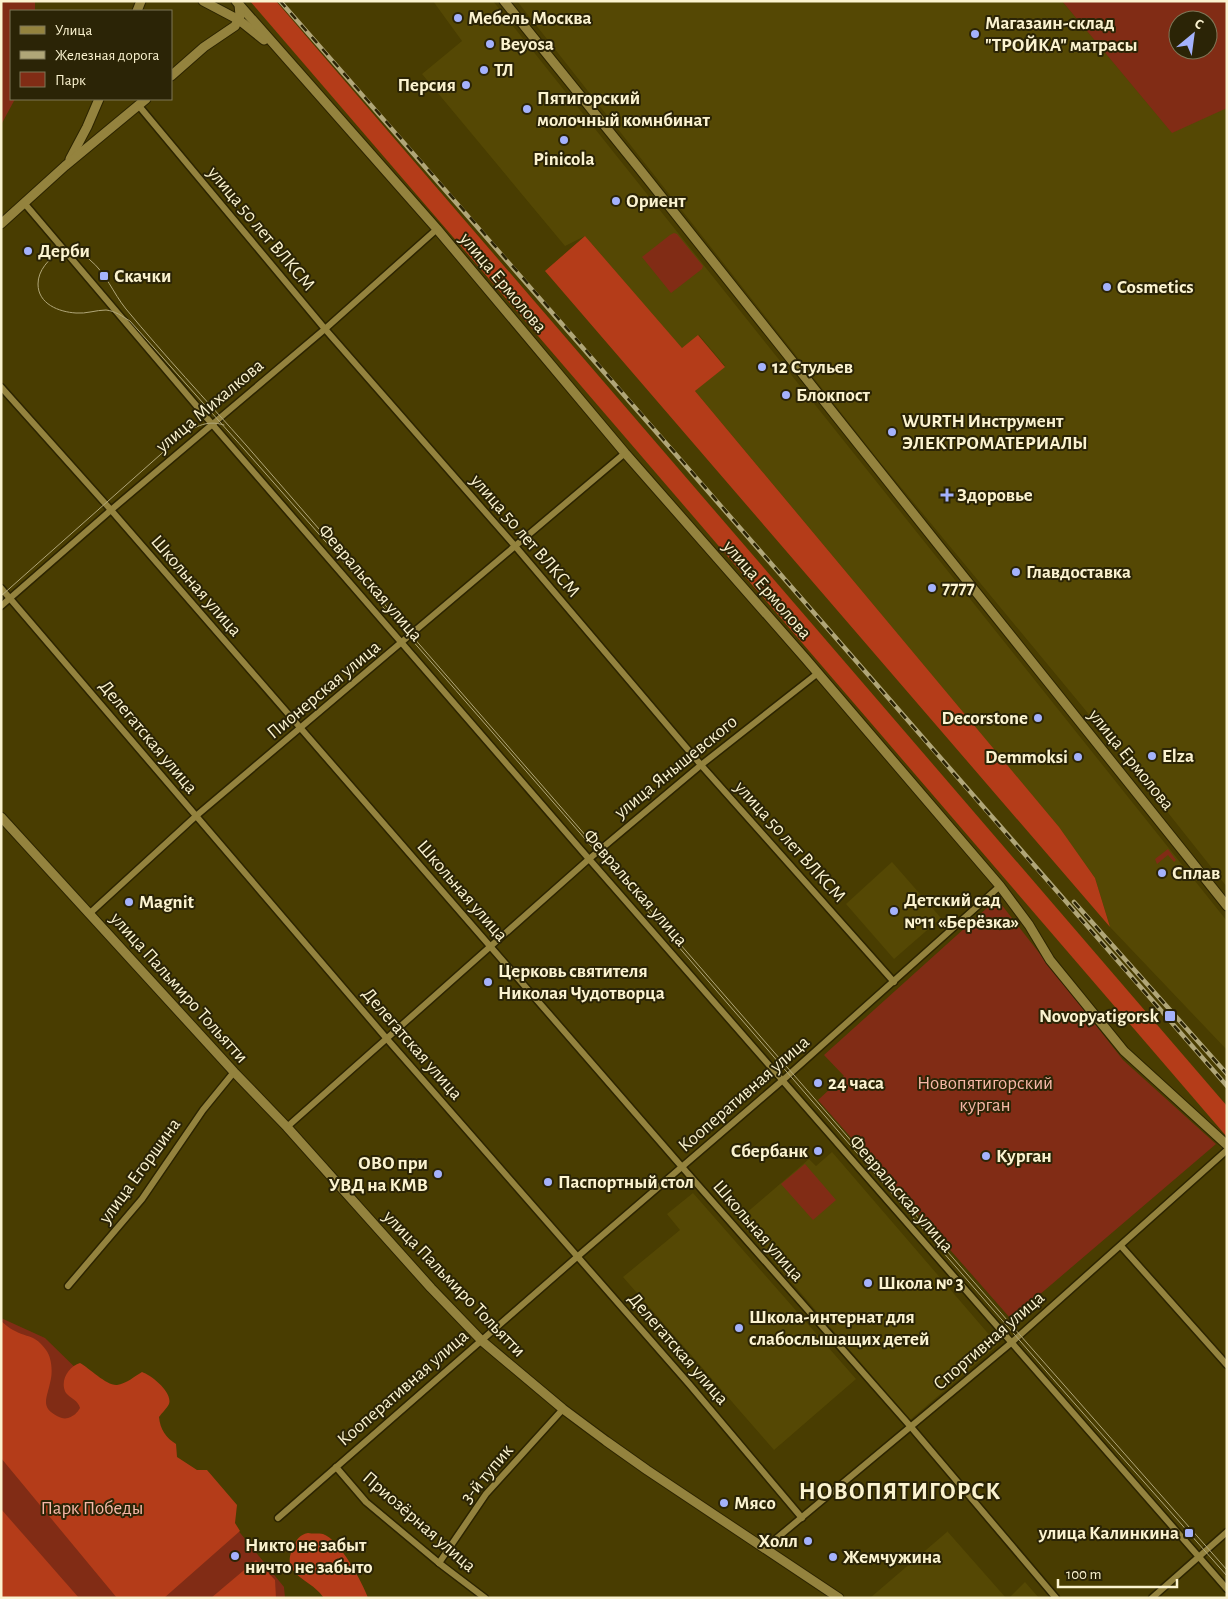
<svg xmlns="http://www.w3.org/2000/svg" width="1228" height="1599" font-family="'Alegreya Sans',sans-serif">
<rect width="100%" height="100%" fill="#493d01"/>
<g fill="#554804">
<polygon points="433,1 493,1 1227,921 1227,1050 1110,927 1095,878 1057,825 695,391 725,366 699,335 682,349 585,236 565,246 422,74 462,41"/>
<polygon points="517,1 1062,1 1170,130 1227,105 1227,887 1111,741 880,462"/>
<polygon points="892,862 941,918 894,959 846,904"/>
<polygon points="832,1152 998,1345 910,1420 738,1220 809,1159 816,1166"/>
<polygon points="693,1193 856,1379 774,1450 623,1277 680,1230 667,1214"/>
<polygon points="947,1531 1006,1598 870,1598 947,1532"/>
<polygon points="1025,1582 1039,1598 1009,1598"/>
</g>
<g fill="#812c15" fill-rule="evenodd">
<polygon points="1,1 35,1 35,11 11,11 11,99 15,99 1,125"/>
<path d="M1062,1H1227V108L1172,133ZM1178,20H1208V50H1178Z"/>
<polygon points="674,233 677,234 703,266 702,269 671,293 642,257 670,235"/>
<polygon points="1168,849 1176,860 1174,862 1168,855 1157,864 1155,859"/>
<polygon points="997,899 1123,1060 1216,1144 1011,1319 818,1100 844,1076 824,1055"/>
<polygon points="805,1164 836,1200 813,1220 781,1184"/>
<polygon points="1,1318 45,1338 224,1513 284,1587 285,1598 1,1598"/>
</g>
<g fill="#b43c19">
<polygon points="250,1 276,1 1227,1106 1227,1137"/>
<polygon points="585,236 682,348 698,335 725,367 695,391 1059,827 1095,878 1110,927 545,271"/>
<path d="M1,1321C5,1324 9,1328 13,1330C27,1338 35,1334 46,1350C52,1358 53,1373 50,1383C47,1398 40,1407 57,1416C61,1418 64,1419 68,1418C74,1416 77,1413 80,1408C78,1400 71,1399 66,1393C59,1381 69,1366 80,1363C89,1368 107,1386 117,1385C126,1384 135,1376 142,1372C151,1375 173,1392 169,1404C167,1408 162,1413 159,1417C160,1429 166,1438 176,1444L177,1457L197,1470H207L237,1505L235,1523L240,1531L164,1598H117L1,1458Z"/>
<polygon points="1,1509 79,1598 1,1598"/>
<path d="M308,1533C312,1534 319,1533 323,1534C339,1539 363,1583 368,1598H324C311,1578 278,1575 294,1546C297,1539 299,1535 308,1533Z"/>
<polygon points="256,1560 275,1580 276,1598 211,1598"/>
</g>
<g fill="none" stroke-linecap="round" stroke-linejoin="round">
<defs>
<g id="street">
<polyline points="139,106 325,329 515,546 701,765 894,982"/>
<polyline points="25,204 212,424 589,859 1227,1589"/>
<polyline points="1,387 111,510 682,1167 911,1427 1056,1598"/>
<polyline points="1,588 387,1039 689,1384 802,1518"/>
<polyline points="1,606 111,510 325,329 437,229"/>
<polyline points="89,914 196,816 625,453"/>
<polyline points="287,1127 589,859 701,765 818,673"/>
<polyline points="1121,1246 1227,1365"/>
<polyline points="68,1286 142,1199 203,1110 234,1072"/>
<polyline points="336,1467 366,1502 439,1563 485,1598"/>
<polyline points="278,1518 577,1257 783,1080 1000,886"/>
<polyline points="765,1548 1011,1343 1227,1150"/>
<polyline points="439,1563 486,1494 563,1409"/>
<polyline points="1152,1598 1227,1532"/>
</g>
<g id="secondary">
<polyline points="203,1 239,20 264,40"/>
<polyline points="236,1 437,229 625,453 805,658 1000,886 1029,925 1050,960 1124,1051 1227,1145"/>
<polyline points="504,1 638,167 940,547 1227,906"/>
<polyline points="137,11 141,1"/>
<polyline points="171,76 204,47 235,26 240,16 239,4"/>
<polyline points="70,159 87,127 99,99"/>
<polyline points="1,224 65,166 146,99"/>
<polyline points="1,817 234,1072 287,1127 431,1288 482,1341 563,1409 606,1441 647,1470 839,1598"/>
</g>
</defs>
<use href="#street" stroke="#2c2400" stroke-width="9"/>
<use href="#secondary" stroke="#2c2400" stroke-width="11"/>
<use href="#street" stroke="#94833e" stroke-width="6"/>
<use href="#secondary" stroke="#94833e" stroke-width="9"/>
<g stroke="#b0a678" stroke-width="1">
<path d="M1,596L178,439C193,428 205,419 224,425"/>
<path d="M1227,1570L1027,1343L246,445C206,400 164,355 126,309C113,293 106,273 90,260C83,253 70,245 60,251C49,259 38,270 38,284C38,304 59,312 76,313C86,314 96,310 106,310C115,311 122,316 130,321C422,647 707,981 995,1312C1071,1401 1150,1488 1227,1576"/>
</g>
<defs>
<g id="rail">
<path d="M280,1C598,361 910,726 1227,1086"/>
<polyline points="1074,902 1227,1074"/>
</g>
</defs>
<use href="#rail" stroke="#b0a678" stroke-width="4.5"/>
<use href="#rail" stroke="#2b2406" stroke-width="2.5" stroke-dasharray="8" stroke-linecap="butt"/>
</g>
<g fill="#a4b2fc" stroke="#2b2406" stroke-width="2">
<circle cx="458" cy="18" r="5"/>
<circle cx="975" cy="34" r="5"/>
<circle cx="490" cy="44" r="5"/>
<circle cx="484" cy="70" r="5"/>
<circle cx="466" cy="85" r="5"/>
<circle cx="527" cy="109" r="5"/>
<circle cx="564" cy="140" r="5"/>
<circle cx="616" cy="201" r="5"/>
<circle cx="28" cy="251" r="5"/>
<rect x="99" y="271" width="10" height="10" rx="2.5"/>
<circle cx="1107" cy="287" r="5"/>
<circle cx="762" cy="367" r="5"/>
<circle cx="786" cy="395" r="5"/>
<circle cx="892" cy="432" r="5"/>
<path d="M944.5 487.5h5v5h5v5h-5v5h-5v-5h-5v-5h5z"/>
<circle cx="1016" cy="572" r="5"/>
<circle cx="932" cy="588" r="5"/>
<circle cx="1038" cy="718" r="5"/>
<circle cx="1152" cy="756" r="5"/>
<circle cx="1078" cy="757" r="5"/>
<circle cx="1162" cy="873" r="5"/>
<circle cx="129" cy="902" r="5"/>
<circle cx="894" cy="911" r="5"/>
<circle cx="488" cy="982" r="5"/>
<rect x="1164" y="1010" width="12" height="12" rx="2.5"/>
<circle cx="818" cy="1083" r="5"/>
<circle cx="818" cy="1151" r="5"/>
<circle cx="986" cy="1156" r="5"/>
<circle cx="438" cy="1174" r="5"/>
<circle cx="548" cy="1182" r="5"/>
<circle cx="868" cy="1283" r="5"/>
<circle cx="739" cy="1328" r="5"/>
<circle cx="724" cy="1503" r="5"/>
<rect x="1184" y="1528" width="10" height="10" rx="2.5"/>
<circle cx="808" cy="1541" r="5"/>
<circle cx="235" cy="1556" r="5"/>
<circle cx="833" cy="1557" r="5"/>
</g>
<g text-anchor="middle" dominant-baseline="central" stroke-width="4" stroke-linejoin="round" paint-order="stroke">
<g font-size="19" font-weight="bold" fill="#fbf3d0" stroke="#2b2406" text-anchor="start">
<text x="468" y="18">Мебель Москва</text>
<text x="985" y="23">Магазаин-склад<tspan x="985" dy="22">"ТРОЙКА" матрасы</tspan></text>
<text x="500" y="44">Beyosa</text>
<text x="494" y="70">ТЛ</text>
<text x="456" y="85" text-anchor="end">Персия</text>
<text x="537" y="98">Пятигорский<tspan x="537" dy="22">молочный комнбинат</tspan></text>
<text x="564" y="159" text-anchor="middle">Pinicola</text>
<text x="626" y="201">Ориент</text>
<text x="38" y="251">Дерби</text>
<text x="114" y="276">Скачки</text>
<text x="1117" y="287">Cosmetics</text>
<text x="772" y="367">12 Стульев</text>
<text x="796" y="395">Блокпост</text>
<text x="902" y="421">WURTH Инструмент<tspan x="902" dy="22">ЭЛЕКТРОМАТЕРИАЛЫ</tspan></text>
<text x="957" y="495">Здоровье</text>
<text x="1026" y="572">Главдоставка</text>
<text x="942" y="588">7777</text>
<text x="1028" y="718" text-anchor="end">Decorstone</text>
<text x="1162" y="756">Elza</text>
<text x="1068" y="757" text-anchor="end">Demmoksi</text>
<text x="1172" y="873">Сплав</text>
<text x="904" y="900">Детский сад<tspan x="904" dy="22">№11 «Берёзка»</tspan></text>
<text x="139" y="902">Magnit</text>
<text x="498" y="971">Церковь святителя<tspan x="498" dy="22">Николая Чудотворца</tspan></text>
<text x="1159" y="1016" text-anchor="end">Novopyatigorsk</text>
<text x="828" y="1083">24 часа</text>
<text x="808" y="1151" text-anchor="end">Сбербанк</text>
<text x="996" y="1156">Курган</text>
<text x="428" y="1163" text-anchor="end">ОВО при<tspan x="428" dy="22">УВД на КМВ</tspan></text>
<text x="558" y="1182">Паспортный стол</text>
<text x="878" y="1283">Школа № 3</text>
<text x="749" y="1317">Школа-интернат для<tspan x="749" dy="22">слабослышащих детей</tspan></text>
<text x="734" y="1503">Мясо</text>
<text x="1179" y="1533" text-anchor="end">улица Калинкина</text>
<text x="798" y="1541" text-anchor="end">Холл</text>
<text x="245" y="1545">Никто не забыт<tspan x="245" dy="22">ничто не забыто</tspan></text>
<text x="843" y="1557">Жемчужина</text>
</g>
<g font-size="19" fill="#fbf3d0" stroke="#2b2406">
<text transform="translate(261 229) rotate(50)">улица 50 лет ВЛКСМ</text>
<text transform="translate(503 283) rotate(50)">улица Ермолова</text>
<text transform="translate(210 406) rotate(-40)">улица Михалкова</text>
<text transform="translate(525 536) rotate(49)">улица 50 лет ВЛКСМ</text>
<text transform="translate(370 583) rotate(49)">Февральская улица</text>
<text transform="translate(196 586) rotate(49)">Школьная улица</text>
<text transform="translate(767 590) rotate(49)">улица Ермолова</text>
<text transform="translate(324 690) rotate(-40)">Пионерская улица</text>
<text transform="translate(148 737) rotate(50)">Делегатская улица</text>
<text transform="translate(1131 760) rotate(51)">улица Ермолова</text>
<text transform="translate(676 767) rotate(-39)">улица Янышевского</text>
<text transform="translate(790 842) rotate(48)">улица 50 лет ВЛКСМ</text>
<text transform="translate(635 888) rotate(49)">Февральская улица</text>
<text transform="translate(462 891) rotate(49)">Школьная улица</text>
<text transform="translate(179 988) rotate(48)">улица Пальмиро Тольятти</text>
<text transform="translate(412 1044) rotate(49)">Делегатская улица</text>
<text transform="translate(744 1094) rotate(-41)">Кооперативная улица</text>
<text transform="translate(140 1171) rotate(-54)">улица Егоршина</text>
<text transform="translate(901 1194) rotate(49)">Февральская улица</text>
<text transform="translate(758 1231) rotate(49)">Школьная улица</text>
<text transform="translate(454 1284) rotate(46)">улица Пальмиро Тольятти</text>
<text transform="translate(989 1341) rotate(-41)">Спортивная улица</text>
<text transform="translate(678 1349) rotate(49)">Делегатская улица</text>
<text transform="translate(403 1388) rotate(-41)">Кооперативная улица</text>
<text transform="translate(487 1474) rotate(-50)">3-й тупик</text>
<text transform="translate(419 1522) rotate(41)">Приозёрная улица</text>
</g>
<g font-size="19" fill="#f6b8a7" stroke="#2b2406">
<text x="985" y="1083">Новопятигорский<tspan x="985" dy="22">курган</tspan></text>
<text x="92" y="1508">Парк Победы</text>
</g>
<g font-size="24" font-weight="bold" letter-spacing="1" fill="#fbf3d0" stroke="#2b2406">
<text x="900" y="1492">НОВОПЯТИГОРСК</text>
</g>
</g>
<rect width="1228" height="1599" fill="none" stroke="#fbf3d0" stroke-width="5"/>
<rect x="10" y="10" width="162" height="90" fill="#2b2406" stroke="#7e7757"/>
<rect x="20" y="26" width="25" height="8" fill="#94833e" stroke="#7e7757"/>
<text x="55" y="35" font-size="15" fill="#fbf3d0">Улица</text>
<rect x="20" y="51" width="25" height="8" fill="#b0a678" stroke="#7e7757"/>
<text x="55" y="60" font-size="15" fill="#fbf3d0">Железная дорога</text>
<rect x="20" y="72" width="25" height="15" fill="#812c15" stroke="#7e7757"/>
<text x="55" y="85" font-size="15" fill="#fbf3d0">Парк</text>
<g transform="translate(1193 35) rotate(29)"><circle r="24" fill="#2b2406" stroke="#7e7757"/>
<path d="M0-4L9 19L0 12L-9 19Z" fill="#a4b2fc"/>
<text y="-8" font-size="14" font-weight="bold" text-anchor="middle" fill="#fbf3d0">С</text>
</g>
<path d="M1058 1579v8h119v-8" fill="none" stroke="#fbf3d0" stroke-width="2.5"/>
<text x="1066" y="1579" font-size="15" fill="#fbf3d0" stroke="#2b2406" stroke-width="4" paint-order="stroke">100 m</text>
</svg>
